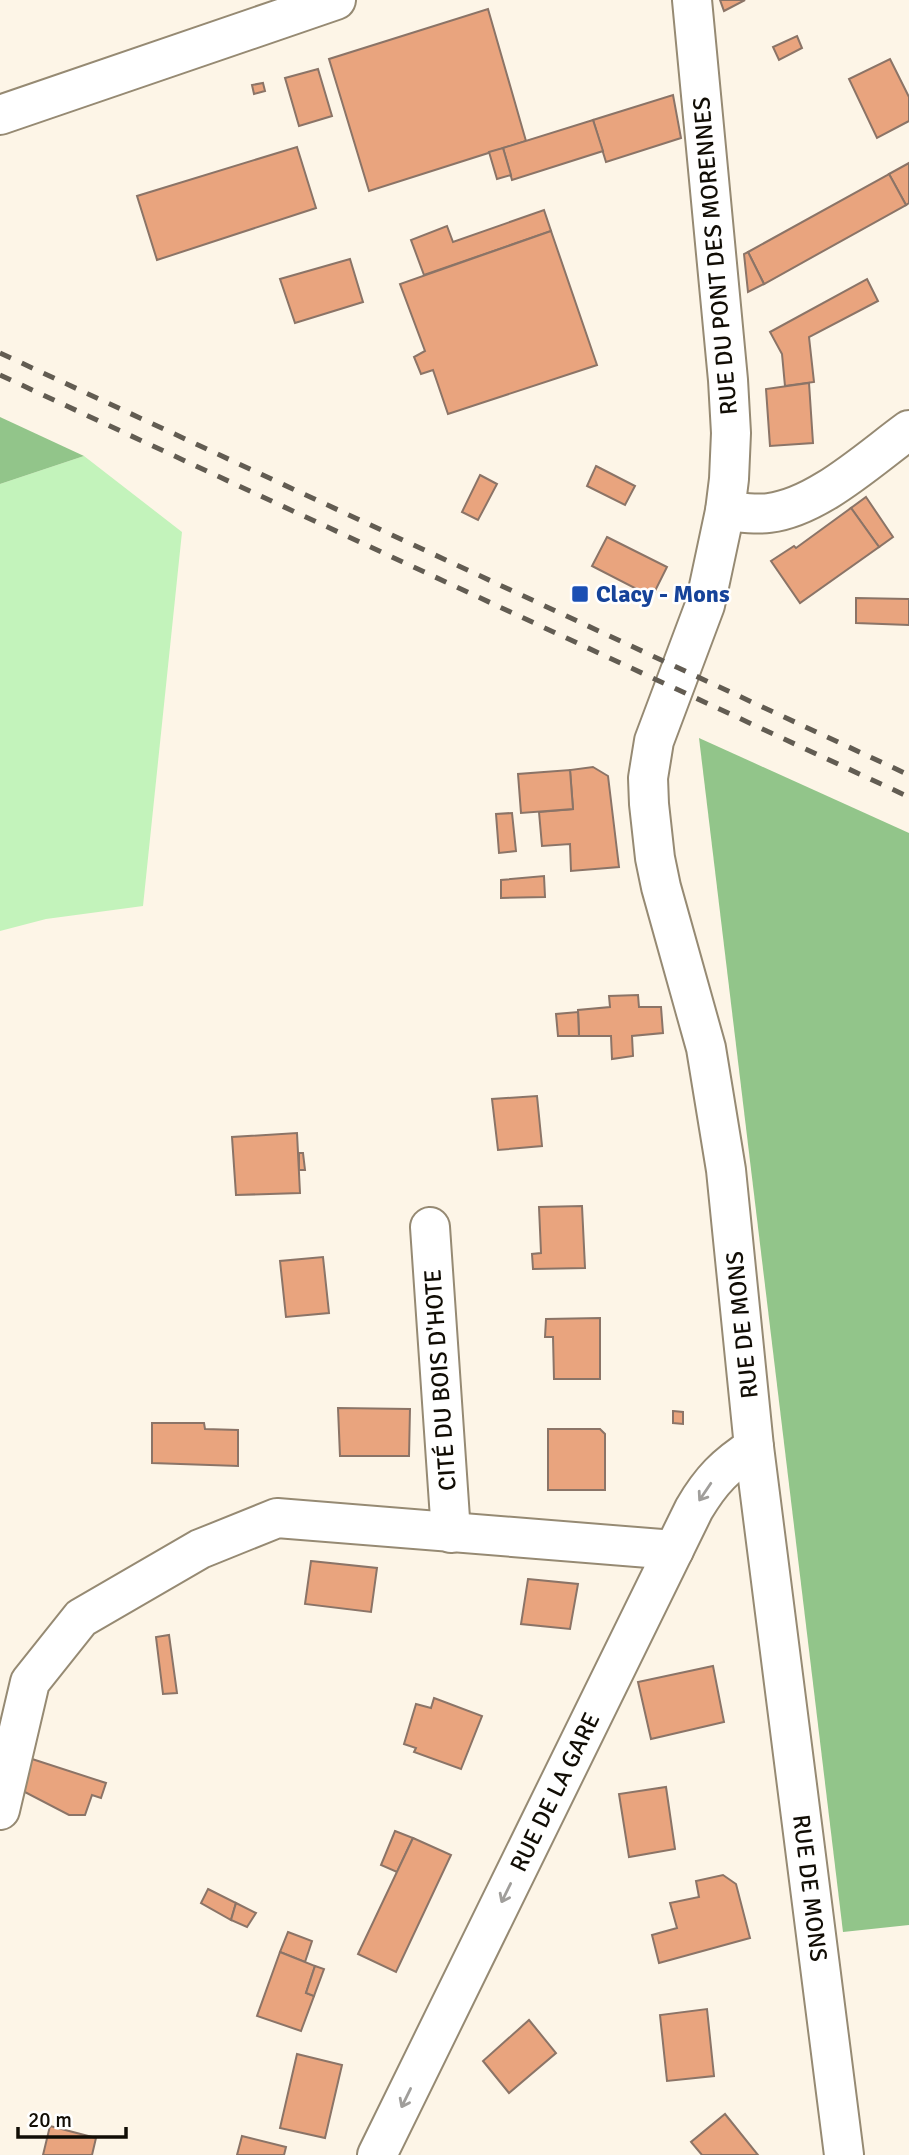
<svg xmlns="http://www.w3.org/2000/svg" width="909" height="2155" font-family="Signika,sans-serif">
<rect width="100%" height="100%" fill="#fdf5e7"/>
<polygon fill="#c3f3bb" points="84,456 182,532 143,906 46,919 0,931 0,484"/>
<g fill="#92c58a">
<polygon points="0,417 84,456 0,484"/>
<polygon points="699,738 909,833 909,1925 843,1932"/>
</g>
<g fill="#e9a47e" stroke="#8b7467" stroke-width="2">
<polygon points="720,0 745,0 724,11"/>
<polygon points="488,9 526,141 369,191 329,59"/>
<polygon points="797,36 802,48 779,60 773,47"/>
<polygon points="890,59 909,97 909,121 877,138 849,79"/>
<polygon points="318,69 332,116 299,126 285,78"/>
<polygon points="263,83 265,91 254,94 252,85"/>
<polygon points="673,95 681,138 606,162 593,120"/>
<polygon points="593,120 603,151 512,180 503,148"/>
<polygon points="297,147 316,208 157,260 137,196"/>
<polygon points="503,148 511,175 497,179 489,152"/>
<polygon points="909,163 909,203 906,205 889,174"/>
<polygon points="889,174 906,205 764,284 748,252"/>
<polygon points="544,210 551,231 424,275 411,240 447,226 453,242"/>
<polygon points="551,231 597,365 448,414 433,370 421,374 414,357 425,351 400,284"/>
<polygon points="748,252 764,284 748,292 744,254"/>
<polygon points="350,259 363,302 295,323 280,279"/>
<polygon points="867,279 878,301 809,337 814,382 785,386 782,354 770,332"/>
<polygon points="809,383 813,443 770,446 766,389"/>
<polygon points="596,466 635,486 625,505 587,486"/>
<polygon points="480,475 497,484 478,520 462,512"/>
<polygon points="866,497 893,537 879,547 851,508"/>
<polygon points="851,508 879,547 800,603 771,561 794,546 796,548"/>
<polygon points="607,537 667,567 652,597 592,566"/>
<polygon points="856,598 909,599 909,625 856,623"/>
<polygon points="593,767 608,776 619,867 571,871 570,844 542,846 539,812 573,809 570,770"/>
<polygon points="570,770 573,809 521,813 518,774"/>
<polygon points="512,813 516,851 499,853 496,814"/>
<polygon points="544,876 545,897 501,898 501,880"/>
<polygon points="638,995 639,1007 661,1007 663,1033 632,1036 633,1056 612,1059 611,1036 579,1036 578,1010 610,1007 609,996"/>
<polygon points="578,1012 579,1036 558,1036 556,1014"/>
<polygon points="537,1096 542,1146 498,1150 492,1099"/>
<polygon points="297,1133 300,1193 236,1195 232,1137"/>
<polygon points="299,1153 303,1153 305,1170 299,1170"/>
<polygon points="582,1206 585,1268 533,1269 532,1254 541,1253 539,1207"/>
<polygon points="323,1257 329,1313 286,1317 280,1261"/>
<polygon points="600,1318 600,1379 554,1379 553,1337 545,1337 546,1319"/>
<polygon points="338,1408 410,1409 409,1456 340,1456"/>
<polygon points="673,1411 683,1412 683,1424 673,1423"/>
<polygon points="152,1423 204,1423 205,1429 238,1430 238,1466 152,1463"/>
<polygon points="548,1429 600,1429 605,1434 605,1490 548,1490"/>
<polygon points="311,1561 377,1568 371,1612 305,1604"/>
<polygon points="528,1579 578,1584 570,1629 521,1624"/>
<polygon points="169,1635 177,1693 163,1694 156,1637"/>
<polygon points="713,1666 724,1722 651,1739 638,1682"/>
<polygon points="434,1698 482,1716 461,1769 414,1752 416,1748 404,1744 416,1704 431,1708"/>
<polygon points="29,1758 106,1783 101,1798 92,1795 85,1815 69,1815 19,1789"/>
<polygon points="666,1787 675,1849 629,1857 619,1794"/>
<polygon points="395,1831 413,1838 397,1872 381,1865"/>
<polygon points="413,1838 451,1855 396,1972 358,1954"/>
<polygon points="723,1875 736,1884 750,1938 659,1963 652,1935 677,1928 670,1903 699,1897 696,1881"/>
<polygon points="208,1889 236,1903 231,1920 201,1903"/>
<polygon points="236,1903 256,1913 247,1927 231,1920"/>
<polygon points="288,1932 312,1941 305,1962 280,1952"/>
<polygon points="280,1952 315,1966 306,1993 314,1996 301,2031 257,2016"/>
<polygon points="315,1966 324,1969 314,1996 306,1993"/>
<polygon points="707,2009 714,2076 667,2081 660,2015"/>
<polygon points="529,2020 556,2053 509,2093 483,2061"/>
<polygon points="297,2054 342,2065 325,2138 280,2128"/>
<polygon points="725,2114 758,2155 702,2155 691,2142"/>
<polygon points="50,2126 96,2138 92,2155 43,2155"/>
<polygon points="242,2136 286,2147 284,2155 237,2155"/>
</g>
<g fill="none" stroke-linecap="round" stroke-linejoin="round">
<defs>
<g id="minor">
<polyline points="692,0 728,380 731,433 729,479 725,511 705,605 654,741 648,778 649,804 655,858 661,887 706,1048 726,1170 754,1447 844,2155"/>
<polyline points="0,115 336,0"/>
<path d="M725,511C739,512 754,515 769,513C818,507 869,459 909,430"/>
<polyline points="430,1227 451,1533"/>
<polyline points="0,1810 30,1682 81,1618 200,1549 277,1518 674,1550"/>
<path d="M377,2155L694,1509C711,1480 726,1465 754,1447"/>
</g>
</defs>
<use href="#minor" stroke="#968a73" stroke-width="42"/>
<use href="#minor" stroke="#fff" stroke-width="38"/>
<g stroke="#625c52" stroke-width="5" stroke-dasharray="12 12" stroke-linecap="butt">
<polyline points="0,353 909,775"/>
<polyline points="0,375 909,797"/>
</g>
</g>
<defs><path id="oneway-shaft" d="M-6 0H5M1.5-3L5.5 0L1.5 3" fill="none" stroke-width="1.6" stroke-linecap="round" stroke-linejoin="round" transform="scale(1.75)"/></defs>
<g stroke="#a09e9b">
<use href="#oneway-shaft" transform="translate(705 1492) rotate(124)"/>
<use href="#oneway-shaft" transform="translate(506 1893) rotate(116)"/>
<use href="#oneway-shaft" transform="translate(406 2098) rotate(116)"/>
</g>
<rect fill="#1a4fb4" stroke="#fff" stroke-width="2.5" x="571" y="585" width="18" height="18" rx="3.5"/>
<g text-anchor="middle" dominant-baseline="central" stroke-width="5" stroke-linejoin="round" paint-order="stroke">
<g font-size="24" fill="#110d05" stroke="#fff">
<text transform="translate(715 256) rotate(-95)">RUE DU PONT DES MORENNES</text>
<text transform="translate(742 1325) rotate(-96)">RUE DE MONS</text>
<text transform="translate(440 1380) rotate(-94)">CITÉ DU BOIS D'HOTE</text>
<text transform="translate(555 1792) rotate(-64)">RUE DE LA GARE</text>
<text transform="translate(810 1888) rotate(83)">RUE DE MONS</text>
</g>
<g font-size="24" font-weight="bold" fill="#164399" stroke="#fff" text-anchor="start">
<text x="596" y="594">Clacy - Mons</text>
</g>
</g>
<path d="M18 2127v10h108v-10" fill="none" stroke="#110d05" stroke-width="3.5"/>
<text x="28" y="2127" font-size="21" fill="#110d05" stroke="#ffffff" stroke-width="5" paint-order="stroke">20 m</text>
</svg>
